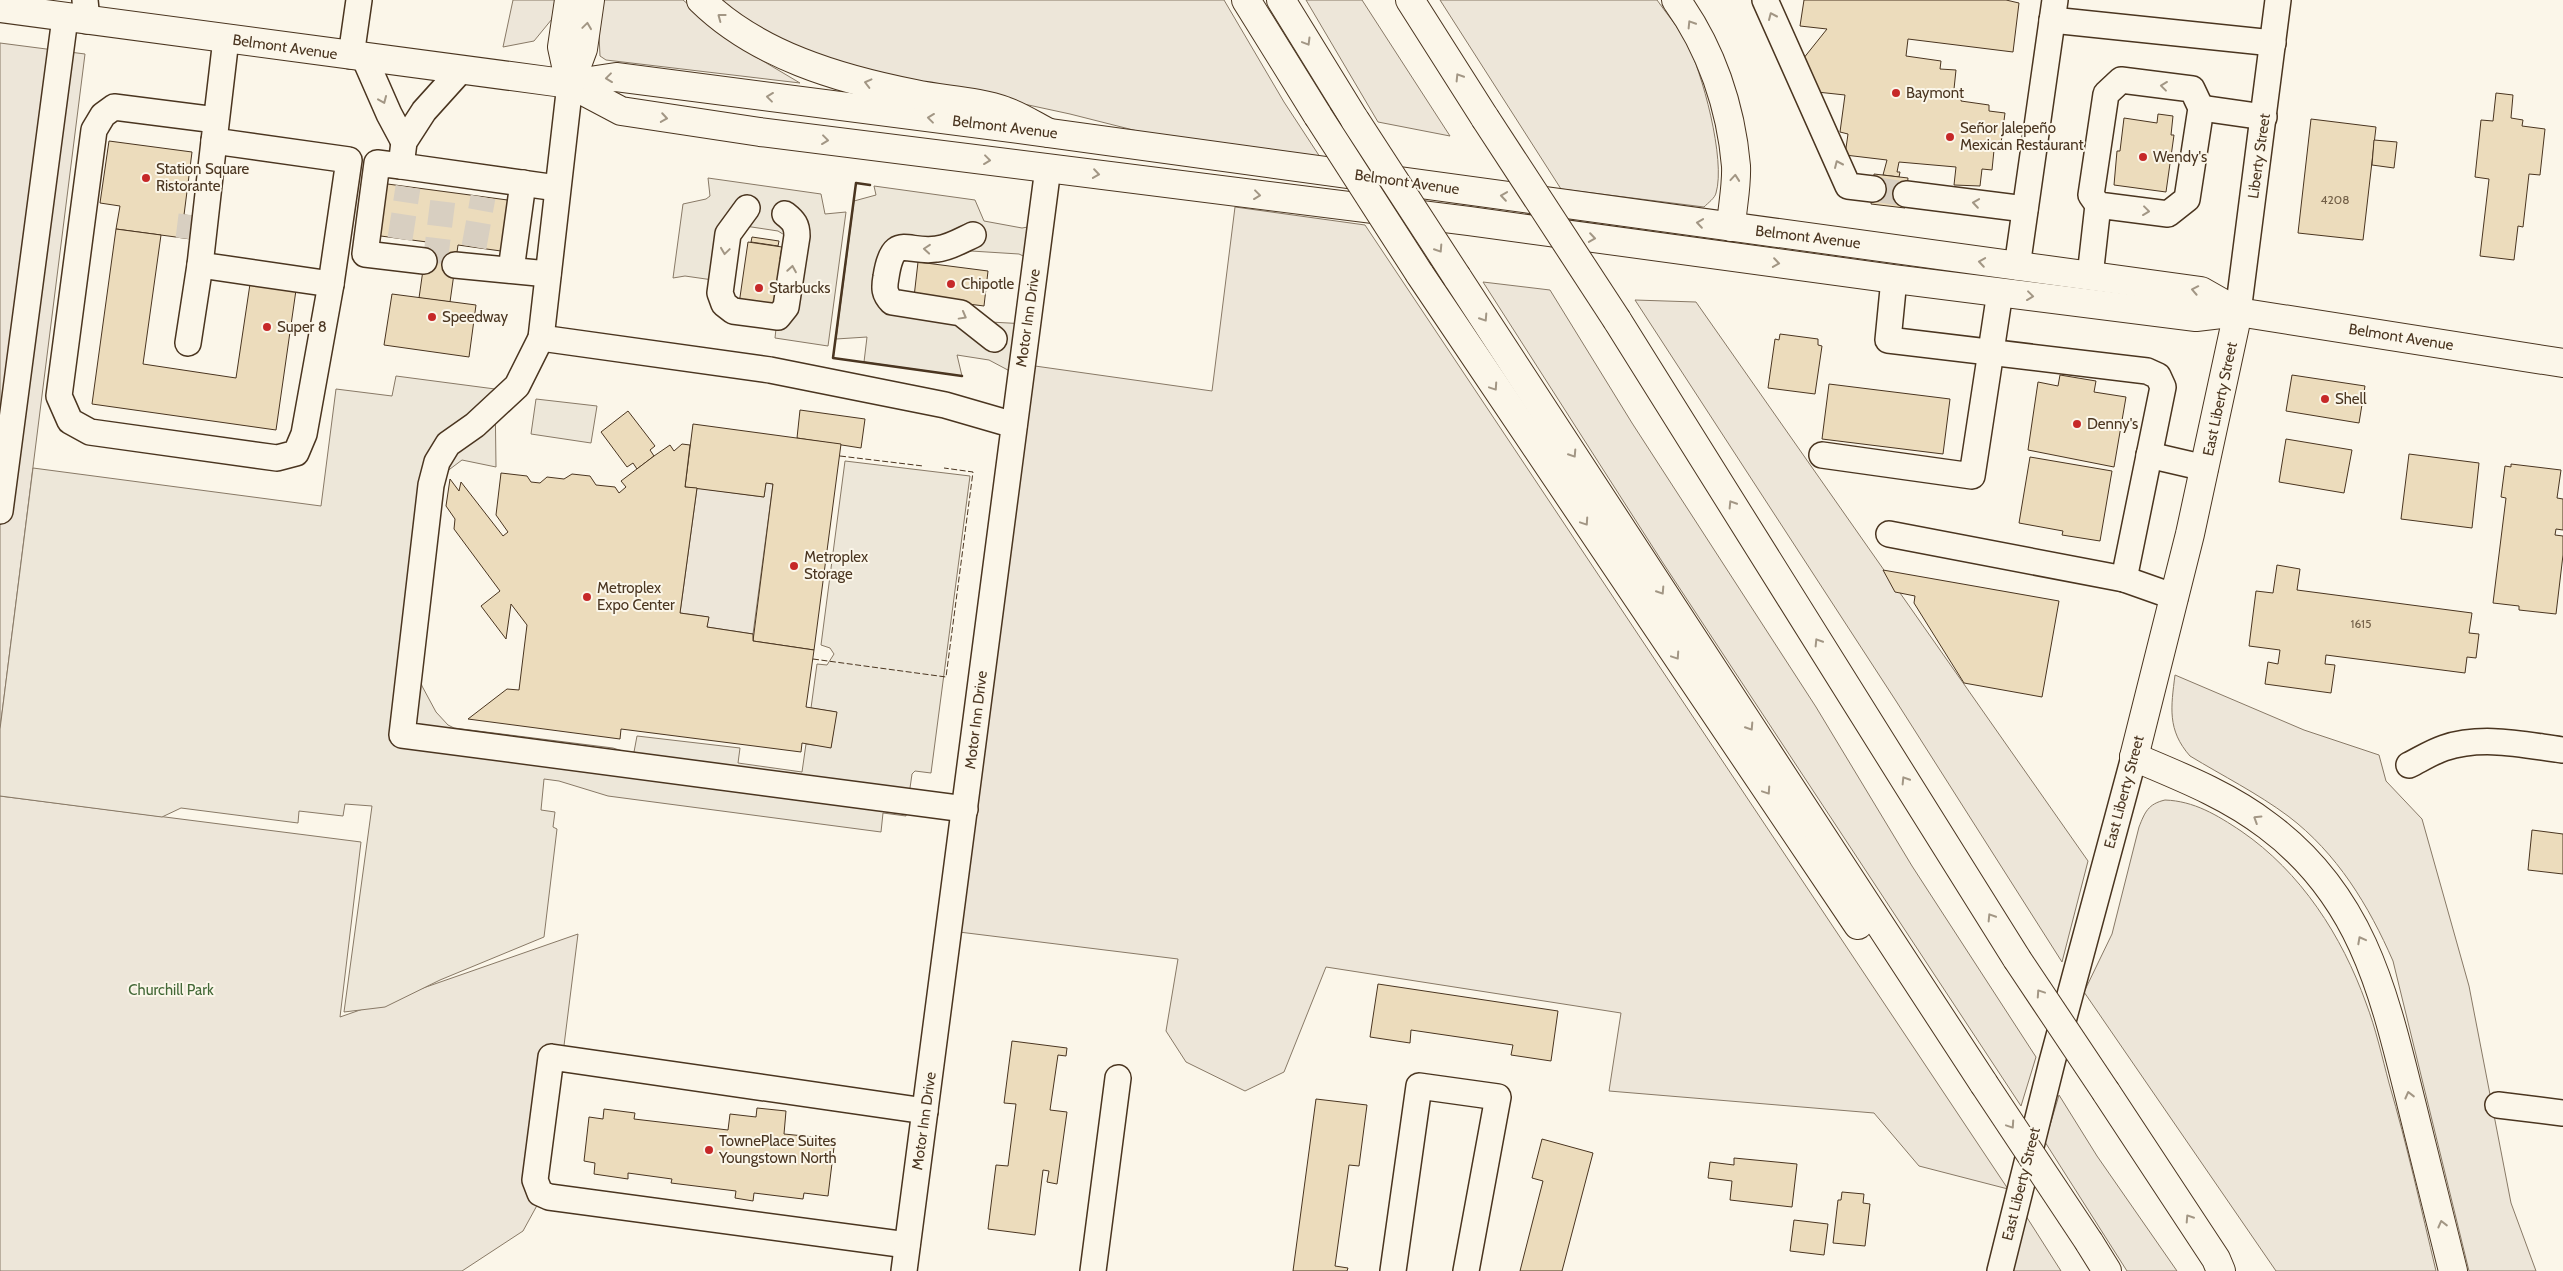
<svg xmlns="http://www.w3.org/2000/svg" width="2563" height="1271" font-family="Cabin,sans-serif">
<rect width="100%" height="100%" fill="#fbf6e9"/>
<g fill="#ede6d9" stroke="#887966">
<polygon points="513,0 555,0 552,19 534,41 503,47"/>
<polygon points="603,0 683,0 741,48 800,83 606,60 600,56 599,35"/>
<polygon points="721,0 1224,0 1284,102 1320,157 1161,137 1070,114 834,63 780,40 740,15"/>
<polygon points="1306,0 1362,0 1450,136 1378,122"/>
<path d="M1440,0H1657C1666,13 1678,27 1686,41C1702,71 1726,160 1716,193C1715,198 1708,203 1704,207L1561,189Z"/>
<polygon points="0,43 85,54 0,729"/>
<polygon points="1235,207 1365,225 2008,1189 1919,1166 1874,1113 1609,1091 1621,1013 1326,967 1284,1072 1245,1091 1186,1062 1166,1031 1178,959 959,932 1035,366 1212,391"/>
<polygon points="1483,282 1550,290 1632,423 1816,707 1912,866 2036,1057 2021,1106 1663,563"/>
<polygon points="1635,300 1696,302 2088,861 2062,962 1896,701"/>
<polygon points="766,483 773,484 753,634 707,627 708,617 680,613 697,488 764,497"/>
<path d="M2175,675L2304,730L2379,755L2386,781L2422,819L2469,986L2511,1203L2536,1271H2469L2393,961C2369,906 2337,853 2288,816C2257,793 2223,776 2190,756C2167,730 2171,707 2175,675Z"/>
<polygon points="0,796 361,842 340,1017 578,934 546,1189 523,1231 462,1271 0,1271"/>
<path d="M2165,800C2194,801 2217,815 2241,831C2301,872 2342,936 2366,1003C2376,1029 2382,1057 2389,1083C2407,1145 2421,1208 2436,1271H2276L2084,992L2112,934L2139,827C2145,812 2148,804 2165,800Z"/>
<polygon points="2059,1095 2097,1156 2177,1271 2127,1271 2045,1142"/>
<polygon points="2026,1216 2061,1271 2013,1271"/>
</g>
<g fill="#ede7d9" stroke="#887966">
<polygon points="708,178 821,194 825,214 846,212 828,346 775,338 786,236 778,231 745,226 740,228 727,282 685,276 673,278 683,204 706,199 710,196"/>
<polygon points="874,186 975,200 984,221 1022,228 1040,225 1036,262 1019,254 971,251 941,259 903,258 894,293 990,322 1027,324 1021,377 989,360 957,355 962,376 864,362 867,337 836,339 854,201 876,195"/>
<polygon points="396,376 495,389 496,467 462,460 446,472 418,672 422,686 436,712 448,725 454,728 613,748 629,753 634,752 637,736 740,748 738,763 802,772 806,744 831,747 836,712 811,708 817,664 827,665 834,654 830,648 821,645 845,461 970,476 931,773 915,771 912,774 906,816 883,813 881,832 608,796 559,781 544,779 541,810 555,812 553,827 557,829 544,937 440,980 385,1007 344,1012 372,806 345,804 343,816 299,811 298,823 181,808 162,817 0,796 0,729 33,468 321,506 336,389 392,396"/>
<polygon points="536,399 597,406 591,443 531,434"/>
</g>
<g fill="#ecdcbc" stroke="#4a3520">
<polygon points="1804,0 2006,0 2019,3 2013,52 1908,39 1906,56 1941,61 1940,69 1956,70 1954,89 1962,90 1961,101 1989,105 1989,111 2005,113 2000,151 1994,150 1992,170 1982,169 1980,186 1954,185 1956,167 1899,162 1897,172 1900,172 1899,177 1883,175 1887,160 1845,155 1848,134 1840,132 1845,95 1817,92 1803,59 1827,29 1800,26"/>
<polygon points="2496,93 2513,95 2511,118 2523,120 2522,126 2545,129 2540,175 2529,174 2523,227 2518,226 2514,260 2480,256 2489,179 2475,177 2481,120 2493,121"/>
<polygon points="2158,114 2173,116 2171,135 2174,135 2166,192 2114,185 2117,151 2120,151 2124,118 2157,123"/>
<polygon points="2311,119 2376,127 2363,240 2298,233"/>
<polygon points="2374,140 2397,142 2394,168 2372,165"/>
<polygon points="109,141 192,152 184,215 201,217 198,240 116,229 120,206 100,203"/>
<polygon points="1874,174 1908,178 1905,208 1871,204"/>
<polygon points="380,183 515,201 508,252 458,245 450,302 419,298 427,242 373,235"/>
<polygon points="116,229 161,235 143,364 236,378 250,284 296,290 276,430 92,404"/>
<polygon points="752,237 779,241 778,246 751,242"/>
<polygon points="748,242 782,247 780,259 787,260 785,271 779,270 773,309 739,304"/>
<polygon points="918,262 988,271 984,306 914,297"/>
<polygon points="392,294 476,305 469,357 384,345"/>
<polygon points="1780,334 1818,339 1818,345 1822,346 1815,394 1768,388 1775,339 1779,340"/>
<polygon points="2060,375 2096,381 2094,392 2126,397 2114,467 2028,450 2038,382 2058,386"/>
<polygon points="2292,375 2365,386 2359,423 2286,411"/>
<polygon points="1829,384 1950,399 1943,454 1822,439"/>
<polygon points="800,410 865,419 861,448 797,438"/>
<polygon points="628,411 655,446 650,450 654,456 637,469 633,463 627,467 601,432"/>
<polygon points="693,424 841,444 814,650 753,641 773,484 766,483 764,497 685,487"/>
<polygon points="2286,439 2352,450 2344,493 2279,482"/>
<polygon points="682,444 690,445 685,487 697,488 680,613 709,617 707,627 753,634 753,641 814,650 806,707 837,712 831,748 802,743 801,752 621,729 620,739 468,719 507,689 519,690 527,625 511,604 506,639 481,606 500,591 454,529 455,519 446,506 450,479 459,491 461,482 503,536 508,532 496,515 501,473 527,476 531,482 540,483 547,477 564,479 572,474 590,476 596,485 615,487 619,493 626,487 621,481 654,456 670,445 674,451"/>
<polygon points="2409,454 2479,463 2472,528 2401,519"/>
<polygon points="2030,457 2112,471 2100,541 2062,535 2063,531 2019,523"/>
<polygon points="2511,464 2561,470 2557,498 2563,499 2563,530 2556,529 2555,535 2563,536 2563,555 2556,614 2519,610 2519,606 2493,603 2506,498 2501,497 2505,466 2511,467"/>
<polygon points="2277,565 2300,569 2297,590 2472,613 2469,633 2479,634 2476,658 2467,657 2465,673 2326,655 2325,664 2335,665 2331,693 2265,684 2268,662 2278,664 2280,650 2249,646 2256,591 2273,593"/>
<polygon points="1883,570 2059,601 2042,697 1964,683 1914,603 1915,596 1895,592"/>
<polygon points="2532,830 2563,834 2563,874 2528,870"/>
<polygon points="1378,984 1558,1011 1551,1061 1511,1055 1513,1045 1411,1030 1410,1043 1370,1037"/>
<polygon points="1012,1041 1067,1048 1066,1056 1058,1055 1050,1110 1067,1112 1057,1184 1047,1182 1049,1171 1043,1170 1035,1235 988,1229 996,1165 1008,1166 1016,1104 1004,1103"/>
<polygon points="1316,1099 1367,1105 1359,1166 1349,1165 1335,1266 1348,1268 1347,1271 1293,1271"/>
<polygon points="757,1108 786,1111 784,1134 835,1139 828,1196 804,1193 803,1199 754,1193 753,1201 735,1198 736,1191 671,1183 672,1179 628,1173 628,1179 594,1174 595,1163 584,1161 589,1117 603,1119 604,1109 635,1113 634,1119 728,1130 730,1114 756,1117"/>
<polygon points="1542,1139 1593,1153 1562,1271 1520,1271 1543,1181 1532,1178"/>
<polygon points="1734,1158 1797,1164 1792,1207 1730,1200 1732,1181 1708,1178 1710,1162 1734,1165"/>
<polygon points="1842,1192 1864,1194 1863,1203 1870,1204 1865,1246 1833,1243 1838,1200 1841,1200"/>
<polygon points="1794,1220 1828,1224 1824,1255 1790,1251"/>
</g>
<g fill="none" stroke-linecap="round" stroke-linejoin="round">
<g stroke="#d8cfc1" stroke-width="25" stroke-dasharray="25 12" stroke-linecap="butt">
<polyline points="1873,189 1906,194"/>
<polyline points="188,239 191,215"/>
<polyline points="400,239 408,187"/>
<polyline points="474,247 483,197"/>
<polyline points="435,263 444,191"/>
</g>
<defs>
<g id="minor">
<polyline points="85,0 87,21"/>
<polyline points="1765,0 1848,186 1873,189"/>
<polyline points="2052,20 2273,43"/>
<polyline points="351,56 359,0"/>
<polyline points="364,57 389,114 404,142"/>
<polyline points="461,70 424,111 404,142 401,166 557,188"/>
<polyline points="570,84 541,338 517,386 475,425 448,444 437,462 431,485 402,735 965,809"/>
<polyline points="2201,108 2264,117"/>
<polyline points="216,120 114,107 103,115 94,130 59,396 70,421 90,432 277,458 296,453 304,434 331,284 349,160 214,141 226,39"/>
<polyline points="401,166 377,163 365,254 424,261"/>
<polyline points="1906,194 2025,209"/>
<path d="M747,208L728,234L720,293L724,304L733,311L778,317L786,307L797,236C797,225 794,221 785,214"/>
<path d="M973,235C962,240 949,248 937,249C907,254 893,231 886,277C884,288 884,294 892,302L961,313L994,339"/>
<polyline points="200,265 331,284"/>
<polyline points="455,265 548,274"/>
<polyline points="2017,267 2055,0"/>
<polyline points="511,270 523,183"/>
<polyline points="2090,276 2098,205 2091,195 2106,94 2121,80 2192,89 2201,108 2187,199 2168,214 2098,205"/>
<polyline points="1894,279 1888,340 2147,371 2158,376 2163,387 2124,579"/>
<polyline points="2238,312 2278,0"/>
<polyline points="541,338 770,370 945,405 1014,425"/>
<polyline points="188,343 200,265 214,141"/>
<polyline points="1822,455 1972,476 2000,292"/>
<polyline points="2149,455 2205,468"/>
<polyline points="0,511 65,18"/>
<polyline points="1889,534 2124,579 2175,597"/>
<path d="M2409,765C2421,759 2432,752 2444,748C2483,735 2524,745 2563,750"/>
<polyline points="2498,1105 2563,1113"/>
<polyline points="907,1245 549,1197 540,1193 535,1180 551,1057 925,1111"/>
<polyline points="904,1271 1048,168"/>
<polyline points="1093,1271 1118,1078"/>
<polyline points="1393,1271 1419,1086 1498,1097 1466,1271"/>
<polyline points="2000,1271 2052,1062 2134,757"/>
</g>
<g id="major">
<polyline points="0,8 570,84 616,77 1049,133 2201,291 2238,312"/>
<polyline points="570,84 621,111 760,132 1469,221 1894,279 2196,317 2238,312 2563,363"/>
<polyline points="2134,757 2190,534 2238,312"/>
</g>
<g id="highway">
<polyline points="569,0 562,47 570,84"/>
<path d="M701,0C757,55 839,79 915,94C943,100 978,101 1005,111C1020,116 1035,126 1049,133"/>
<polyline points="1246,0 1318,116"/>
<polyline points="1281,0 1355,120"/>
<polyline points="1410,0 1485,118"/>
<path d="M1676,0C1711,48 1731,107 1736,166C1737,186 1732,208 1731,227"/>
<polyline points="570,84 583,49 590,0"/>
<polyline points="1419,273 1858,925"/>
<polyline points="1457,277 1984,1084"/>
<polyline points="1617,320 2017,959"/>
<path d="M2134,757C2179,776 2228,795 2268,826C2363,897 2384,994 2411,1102C2425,1158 2439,1215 2453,1271"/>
<polyline points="2106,1092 2216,1259 2221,1271"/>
<polyline points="2089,1242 2107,1271"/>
</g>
</defs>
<use href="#minor" stroke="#4a3520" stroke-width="28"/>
<use href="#major" stroke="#4a3520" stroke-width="30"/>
<use href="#highway" stroke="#4a3520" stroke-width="30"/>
<use href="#minor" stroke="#fbf6e9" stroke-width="25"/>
<use href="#major" stroke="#fbf6e9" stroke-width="28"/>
<use href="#highway" stroke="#fbf6e9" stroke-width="28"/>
<defs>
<g id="highway-bridge">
<polyline points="1318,116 1419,273"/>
<polyline points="1485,118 1617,320"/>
<polyline points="1355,120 1457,277"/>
<polyline points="2017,959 2106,1092"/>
<polyline points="1984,1084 2089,1242"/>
</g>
</defs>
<use href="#highway-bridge" stroke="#4a3520" stroke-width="30" stroke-linecap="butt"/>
<use href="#highway-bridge" stroke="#fbf6e9" stroke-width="28"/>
<g stroke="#4a3520" stroke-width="1" stroke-dasharray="6 2.5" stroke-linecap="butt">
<polyline points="840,456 923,466"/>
<polyline points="813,659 946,677 973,472 944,468"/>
</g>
<polyline stroke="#4a3520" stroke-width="2.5" points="870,185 856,183 833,358 962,376"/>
</g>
<defs><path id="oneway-chevron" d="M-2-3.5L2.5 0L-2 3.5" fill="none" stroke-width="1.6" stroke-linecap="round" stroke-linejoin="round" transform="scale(1.25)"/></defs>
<g stroke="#a29684">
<use href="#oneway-chevron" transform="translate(1772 16) rotate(-114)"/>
<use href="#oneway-chevron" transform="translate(721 17) rotate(-143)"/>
<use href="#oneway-chevron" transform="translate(1691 24) rotate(-122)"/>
<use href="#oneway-chevron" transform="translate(587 26) rotate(-82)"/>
<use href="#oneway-chevron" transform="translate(1307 42) rotate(59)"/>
<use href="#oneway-chevron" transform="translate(1459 77) rotate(-122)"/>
<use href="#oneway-chevron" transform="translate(609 78) rotate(173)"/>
<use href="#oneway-chevron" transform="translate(868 83) rotate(-166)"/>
<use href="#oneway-chevron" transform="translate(2164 86) rotate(-173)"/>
<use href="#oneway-chevron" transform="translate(770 97) rotate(-173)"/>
<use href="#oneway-chevron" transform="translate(383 100) rotate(67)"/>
<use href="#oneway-chevron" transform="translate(664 118) rotate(9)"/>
<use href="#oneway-chevron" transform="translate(931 118) rotate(-173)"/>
<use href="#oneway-chevron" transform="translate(825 140) rotate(7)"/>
<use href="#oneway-chevron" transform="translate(987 160) rotate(7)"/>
<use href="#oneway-chevron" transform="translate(1838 164) rotate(-114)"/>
<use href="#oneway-chevron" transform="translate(1096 174) rotate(8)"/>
<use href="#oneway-chevron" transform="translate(1735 178) rotate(-85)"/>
<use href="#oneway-chevron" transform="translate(1257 195) rotate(7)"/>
<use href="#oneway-chevron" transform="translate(1504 196) rotate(-172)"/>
<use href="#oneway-chevron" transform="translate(1976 203) rotate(-172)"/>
<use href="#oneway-chevron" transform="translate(2146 211) rotate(7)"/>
<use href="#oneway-chevron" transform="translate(1700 223) rotate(-172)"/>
<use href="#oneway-chevron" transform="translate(1592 238) rotate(8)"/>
<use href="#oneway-chevron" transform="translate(927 249) rotate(-175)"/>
<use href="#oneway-chevron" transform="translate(1439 249) rotate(57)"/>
<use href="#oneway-chevron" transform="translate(725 251) rotate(98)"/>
<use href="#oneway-chevron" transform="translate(1982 262) rotate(-171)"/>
<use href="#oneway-chevron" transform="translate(1776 263) rotate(8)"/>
<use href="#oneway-chevron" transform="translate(792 269) rotate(-81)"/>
<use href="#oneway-chevron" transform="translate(2195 290) rotate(-169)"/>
<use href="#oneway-chevron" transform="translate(2030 296) rotate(7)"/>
<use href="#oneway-chevron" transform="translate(963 316) rotate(29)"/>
<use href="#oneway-chevron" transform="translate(1484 318) rotate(57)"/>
<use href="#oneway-chevron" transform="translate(1494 387) rotate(56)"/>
<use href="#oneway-chevron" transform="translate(1573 454) rotate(57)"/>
<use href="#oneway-chevron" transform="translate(1732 504) rotate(-122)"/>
<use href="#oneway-chevron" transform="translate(1585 522) rotate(56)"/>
<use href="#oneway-chevron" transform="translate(1661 591) rotate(57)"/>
<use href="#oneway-chevron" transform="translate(1818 642) rotate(-122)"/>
<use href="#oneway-chevron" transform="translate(1676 656) rotate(56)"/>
<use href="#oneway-chevron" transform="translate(1750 727) rotate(57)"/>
<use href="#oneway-chevron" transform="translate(1905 780) rotate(-122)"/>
<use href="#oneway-chevron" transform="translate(1767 791) rotate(56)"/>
<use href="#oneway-chevron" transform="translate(2257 819) rotate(-148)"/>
<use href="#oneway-chevron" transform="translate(1991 917) rotate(-122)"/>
<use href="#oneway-chevron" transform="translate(2361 940) rotate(-118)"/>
<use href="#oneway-chevron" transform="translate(2040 993) rotate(-124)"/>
<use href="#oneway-chevron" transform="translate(2409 1095) rotate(-104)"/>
<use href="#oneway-chevron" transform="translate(2011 1125) rotate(56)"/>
<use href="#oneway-chevron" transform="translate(2189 1218) rotate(-123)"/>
<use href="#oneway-chevron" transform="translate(2442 1224) rotate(-104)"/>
</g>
<g fill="#c62828" stroke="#fbf6e9" stroke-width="2">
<circle cx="1896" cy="93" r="5"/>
<circle cx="1950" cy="137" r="5"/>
<circle cx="2143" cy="157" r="5"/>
<circle cx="146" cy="178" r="5"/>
<circle cx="951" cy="284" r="5"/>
<circle cx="759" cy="288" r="5"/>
<circle cx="432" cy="317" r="5"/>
<circle cx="267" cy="327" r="5"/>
<circle cx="2325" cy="399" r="5"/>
<circle cx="2077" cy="424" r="5"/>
<circle cx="794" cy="566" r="5"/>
<circle cx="587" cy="597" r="5"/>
<circle cx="709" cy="1150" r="5"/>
</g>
<g text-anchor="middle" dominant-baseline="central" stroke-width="4" stroke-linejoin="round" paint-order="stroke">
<g font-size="12" fill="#725f47">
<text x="2335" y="199">4208</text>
<text x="2361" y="623">1615</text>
</g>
<g font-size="15" fill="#4a3520" stroke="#fbf6e9">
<text transform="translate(285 47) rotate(8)">Belmont Avenue</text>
<text transform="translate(1005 127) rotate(7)">Belmont Avenue</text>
<text transform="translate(2259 156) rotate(-82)">Liberty Street</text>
<text transform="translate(1407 182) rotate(8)">Belmont Avenue</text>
<text transform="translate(1808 237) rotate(7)">Belmont Avenue</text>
<text transform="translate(1028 318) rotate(-82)">Motor Inn Drive</text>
<text transform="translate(2401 337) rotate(9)">Belmont Avenue</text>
<text transform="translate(2220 399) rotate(-78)">East Liberty Street</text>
<text transform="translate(976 720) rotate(-83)">Motor Inn Drive</text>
<text transform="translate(2124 792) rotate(-75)">East Liberty Street</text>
<text transform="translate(924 1121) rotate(-82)">Motor Inn Drive</text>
<text transform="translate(2021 1184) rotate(-76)">East Liberty Street</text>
</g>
<g font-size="15" fill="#4a3520" stroke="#fbf6e9" text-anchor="start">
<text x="1906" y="93">Baymont</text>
<text x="1960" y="128">Señor Jalepeño<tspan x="1960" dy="17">Mexican Restaurant</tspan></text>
<text x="2153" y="157">Wendy's</text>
<text x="156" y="169">Station Square<tspan x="156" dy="17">Ristorante</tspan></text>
<text x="961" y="284">Chipotle</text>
<text x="769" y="288">Starbucks</text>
<text x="442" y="317">Speedway</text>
<text x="277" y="327">Super 8</text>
<text x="2335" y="399">Shell</text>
<text x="2087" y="424">Denny's</text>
<text x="804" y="557">Metroplex<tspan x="804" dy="17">Storage</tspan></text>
<text x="597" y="588">Metroplex<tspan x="597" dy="17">Expo Center</tspan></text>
<text x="719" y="1141">TownePlace Suites<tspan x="719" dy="17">Youngstown North</tspan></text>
</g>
<g font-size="15" fill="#436837" stroke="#fbf6e9">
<text x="171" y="990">Churchill Park</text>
</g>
</g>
</svg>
